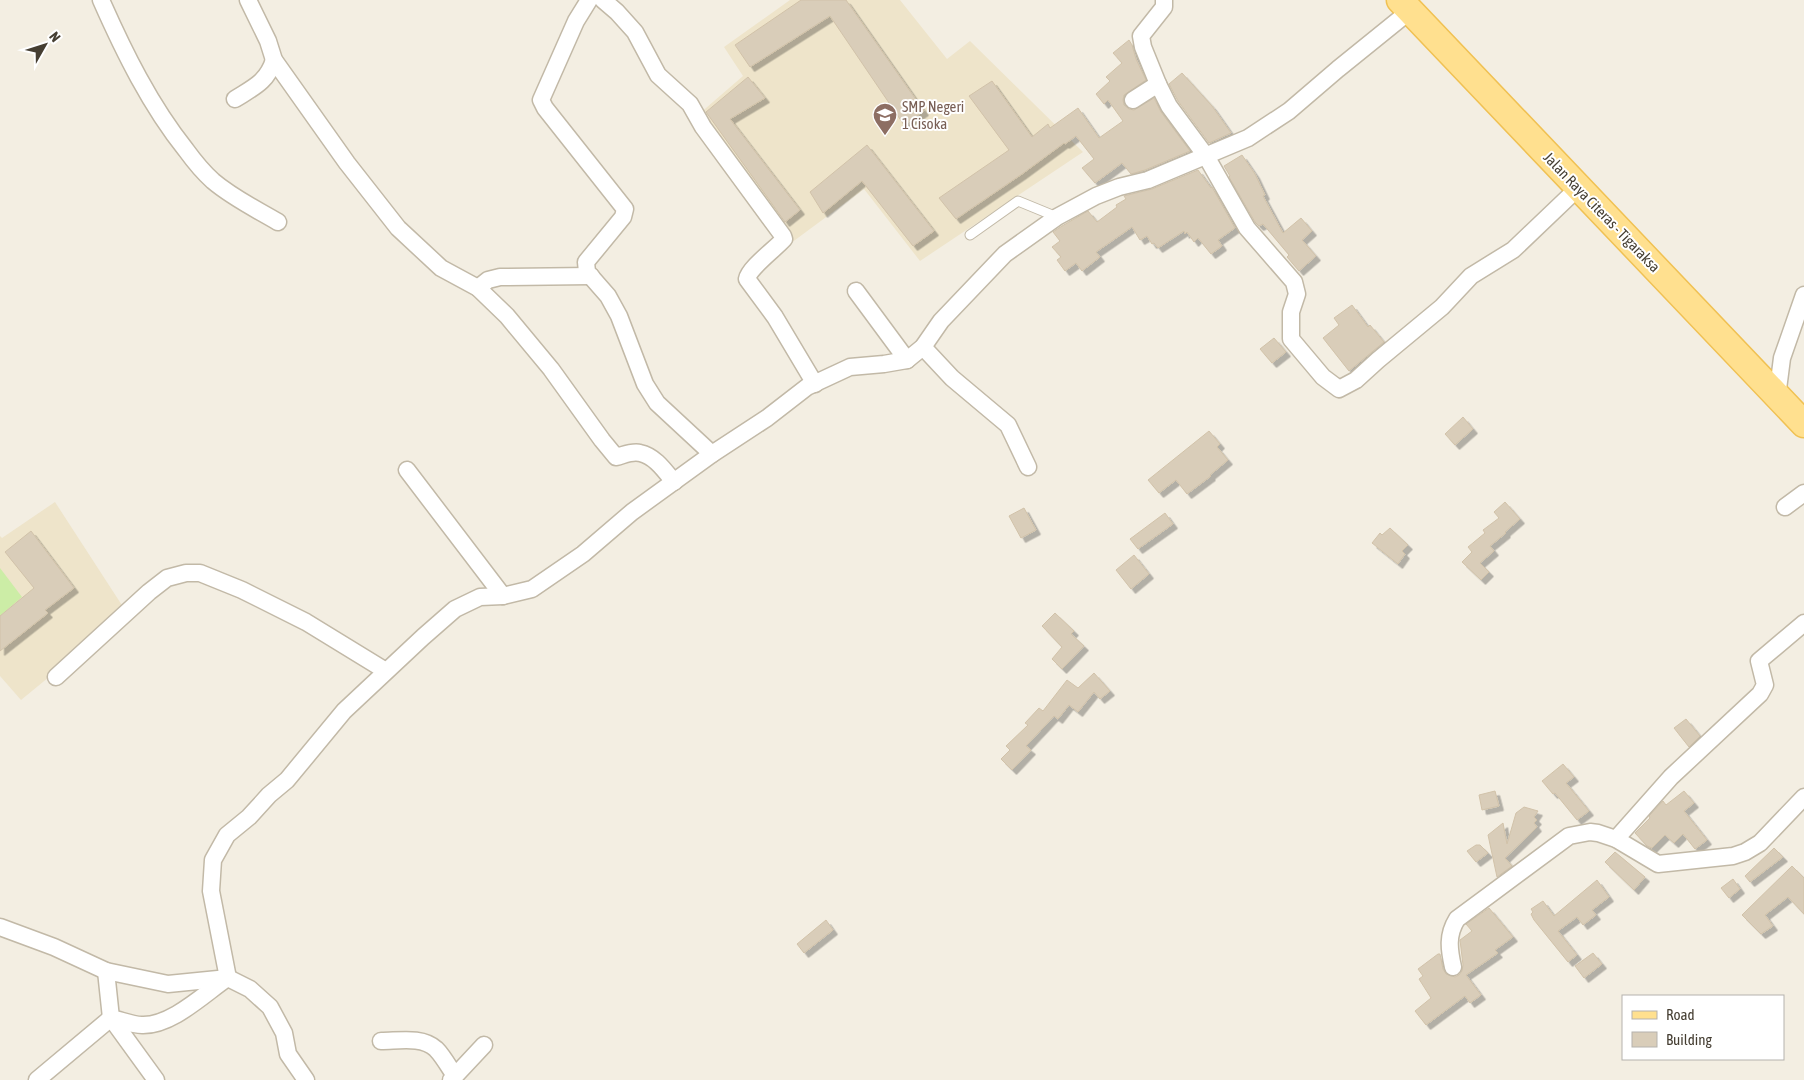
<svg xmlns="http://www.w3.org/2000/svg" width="1804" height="1080" font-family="'Asap Condensed',sans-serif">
<defs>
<filter id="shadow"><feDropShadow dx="4.5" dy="4.5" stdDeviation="0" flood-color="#0004"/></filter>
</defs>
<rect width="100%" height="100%" fill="#f3eee2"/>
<g fill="#eee4ca">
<polygon points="790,0 900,0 947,59 970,41 1083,152 920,261 864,189 787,246 691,121 743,76 724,47"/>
<polygon points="55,502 127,613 21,700 0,676 0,536 2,538"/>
</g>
<polygon fill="#cceda6" points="0,568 22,597 0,616"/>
<g fill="#d9cdb9" stroke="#d1c2a9" filter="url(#shadow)">
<polygon points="801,0 846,0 924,111 904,125 830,16 750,67 735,45"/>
<polygon points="1129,40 1132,45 1136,59 1146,80 1124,95 1123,100 1124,105 1129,109 1134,110 1154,98 1161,112 1190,151 1145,170 1131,174 1122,163 1095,183 1082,168 1094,159 1076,136 1065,144 1064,143 1022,174 956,219 939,198 1009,150 969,96 992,81 1032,137 1048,124 1050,128 1078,108 1099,138 1123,121 1108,100 1104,104 1096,94 1110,81 1106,77 1122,63 1113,53"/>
<polygon points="1182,73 1212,106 1231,133 1209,143 1178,101 1169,84"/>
<polygon points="748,77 765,98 730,119 800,210 785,222 706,112"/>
<polygon points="867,145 934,231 913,246 862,181 823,213 810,192"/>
<polygon points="1242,155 1255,174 1265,195 1263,196 1283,233 1301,218 1312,231 1302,240 1316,256 1299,271 1287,257 1289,255 1263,224 1259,226 1255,222 1229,177 1230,176 1224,166"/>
<polygon points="1198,170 1211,188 1212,187 1235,228 1218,240 1222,246 1211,254 1198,238 1194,242 1187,232 1185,234 1184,231 1158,248 1154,243 1152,244 1147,236 1140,240 1132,227 1096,252 1100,257 1082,271 1076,263 1065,271 1057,260 1061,257 1052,247 1060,241 1053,232 1062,226 1088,211 1097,222 1117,207 1116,205 1126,199 1124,196 1152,189"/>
<polygon points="1352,305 1368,327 1370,325 1384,342 1349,371 1323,338 1339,325 1334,318"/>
<polygon points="1274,338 1286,352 1272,363 1260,349"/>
<polygon points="1463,417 1473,429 1455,445 1445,434"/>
<polygon points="1209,431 1220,444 1217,447 1228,460 1210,475 1211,476 1187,494 1176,480 1159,493 1148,480"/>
<polygon points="1505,502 1520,519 1505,532 1506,533 1490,546 1494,551 1480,563 1489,572 1481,580 1462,562 1472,552 1468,547 1485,533 1483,530 1499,518 1494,512"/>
<polygon points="1024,508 1036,530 1021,538 1009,516"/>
<polygon points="1165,513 1173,524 1138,549 1130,539"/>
<polygon points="1390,528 1408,545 1402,551 1405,554 1398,564 1372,543 1380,533 1382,535"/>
<polygon points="31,531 74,588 45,610 48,613 0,651 0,616 34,588 5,552"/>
<polygon points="1134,555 1149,574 1131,589 1116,570"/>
<polygon points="1055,613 1074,631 1071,634 1084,646 1062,669 1052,659 1062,647 1042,626"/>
<polygon points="1094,673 1110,691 1100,699 1094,692 1078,712 1069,705 1058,719 1054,716 1026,746 1031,750 1012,770 1001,759 1010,750 1006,746 1028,725 1025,723 1039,708 1043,711 1067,680 1078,688"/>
<polygon points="1686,719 1700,736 1689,747 1674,728"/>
<polygon points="1563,764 1574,777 1566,783 1589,811 1577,820 1555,793 1553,794 1542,781"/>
<polygon points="1495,791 1499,806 1482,810 1479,795"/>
<polygon points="1684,791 1694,803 1684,811 1707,840 1695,849 1683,834 1674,843 1665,835 1652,848 1647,846 1635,833 1650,818 1649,816 1663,801 1666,805"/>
<polygon points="1524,807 1538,811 1534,817 1537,820 1534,823 1537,827 1505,858 1512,866 1497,877 1488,835 1503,823 1507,844 1516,813"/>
<polygon points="1476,845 1480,845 1488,853 1476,862 1467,851"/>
<polygon points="1774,848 1783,857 1750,882 1745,876"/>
<polygon points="1615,852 1645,877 1634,890 1605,862"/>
<polygon points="1792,866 1804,878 1804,914 1788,897 1765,915 1773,926 1761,934 1742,915"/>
<polygon points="1733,879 1740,889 1729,898 1721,888"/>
<polygon points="1597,880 1609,897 1592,910 1596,915 1583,925 1577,917 1558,931 1577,955 1568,962 1534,920 1531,914 1533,912 1531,909 1543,901 1554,916"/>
<polygon points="1489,908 1513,937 1495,950 1498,953 1466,975 1481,995 1470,1003 1465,996 1426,1025 1415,1011 1431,998 1419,979 1423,976 1418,969 1438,954 1440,954 1443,969 1446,974 1455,977 1459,975 1462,971 1463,965 1460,940 1472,931 1466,924"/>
<polygon points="826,920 833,930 804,953 797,944"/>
<polygon points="1593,953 1602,964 1584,978 1575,966"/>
</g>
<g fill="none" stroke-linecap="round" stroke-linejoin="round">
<defs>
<polyline id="lane" points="970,235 1018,201 1057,217"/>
<g id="street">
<path d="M101,0C124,52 150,105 186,150C194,161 203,172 213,181C233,198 256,209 278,222"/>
<path d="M248,0L268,41L274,60L347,163L398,228L441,268L478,288L507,316L551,369L602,440L616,457C624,455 632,451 640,453C655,456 665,471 674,482"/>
<polyline points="589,0 576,21 541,100 545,108 625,209 623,217 586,262 587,272 608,296 619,316 645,384 657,403 712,454"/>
<path d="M603,0L617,12L635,32L658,75L690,104L703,127L783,236L784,239C775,249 749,268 747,279L775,317L815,384"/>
<polyline points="1158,84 1143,47 1141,36 1164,7 1164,0"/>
<path d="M235,99C254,87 267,82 274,60"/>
<polyline points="1133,100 1158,84 1169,106 1206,156 1247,228 1294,282 1297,294 1291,312 1291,339 1323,377 1339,389 1356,380 1378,360 1442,307 1471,276 1513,250 1578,188"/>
<polyline points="478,288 488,280 500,277 591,276"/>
<polyline points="856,291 907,360"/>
<polyline points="923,347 952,378 1008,425 1028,467"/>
<polyline points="1777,397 1782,358 1804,295"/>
<polyline points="407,470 503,596"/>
<polyline points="1785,507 1804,493"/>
<polyline points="56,677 149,592 167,578 186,573 200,573 242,590 306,622 386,671"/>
<polyline points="1616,839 1671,777 1760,694 1765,685 1759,661 1804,623"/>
<polyline points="0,927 54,947 106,971 168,984 228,978 250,989 270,1007 284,1033 288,1054 306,1080"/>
<path d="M1453,967C1449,949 1447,935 1457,919L1569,836L1590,832L1598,833L1616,839L1658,864L1733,856L1745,852L1760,843L1804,797"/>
<polyline points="106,971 111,1018 156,1080"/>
<polyline points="228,978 211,891 213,860 227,835 249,817 269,795 287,780 344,711 423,637 455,609 480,597 503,596 532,589 583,554 632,512 712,454 767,418 807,387 850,367 884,364 907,360 923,347 941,321 1005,254 1057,217 1096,196 1119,187 1148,180 1248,138 1289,111 1338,69 1411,10"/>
<path d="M381,1041C399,1041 422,1036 436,1049C443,1056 449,1067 455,1076L451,1080"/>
<polyline points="455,1076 484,1045"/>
<path d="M37,1080L111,1018C121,1020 132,1025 142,1025C171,1026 203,995 226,979"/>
</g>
<polyline id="primary" points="1400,0 1804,424"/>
</defs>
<use href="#lane" stroke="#c2b9a7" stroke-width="11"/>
<use href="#street" stroke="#c2b9a7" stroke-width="19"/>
<use href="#primary" stroke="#f0c153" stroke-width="29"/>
<use href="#lane" stroke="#fff" stroke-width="9"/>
<use href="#street" stroke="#fff" stroke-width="16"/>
<use href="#primary" stroke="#ffe08f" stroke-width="26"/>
</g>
<defs>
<symbol id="school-pin" viewBox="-11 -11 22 30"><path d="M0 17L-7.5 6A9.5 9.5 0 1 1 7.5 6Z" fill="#8d6e63" stroke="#fff"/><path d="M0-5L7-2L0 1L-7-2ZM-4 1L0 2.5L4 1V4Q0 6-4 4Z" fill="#fff"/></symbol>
</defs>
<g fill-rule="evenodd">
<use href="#school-pin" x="871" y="101" width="28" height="38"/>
</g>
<g text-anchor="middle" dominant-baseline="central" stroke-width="4" stroke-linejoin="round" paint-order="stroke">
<g font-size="15" fill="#785e54" stroke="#fff" text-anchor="start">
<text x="902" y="106">SMP Negeri<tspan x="902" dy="17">1 Cisoka</tspan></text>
</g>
<g font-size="15" fill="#453e32" stroke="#fff">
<text transform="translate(1602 212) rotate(46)">Jalan Raya Citeras - Tigaraksa</text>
</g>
</g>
<rect x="1622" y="995" width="162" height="65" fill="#ffffff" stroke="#b5b2ad"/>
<rect x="1632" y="1011" width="25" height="8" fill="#ffe08f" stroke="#b5b2ad"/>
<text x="1666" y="1020" font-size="15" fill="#453e32">Road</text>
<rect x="1632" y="1032" width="25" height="15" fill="#d9cdb9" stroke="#b5b2ad"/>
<text x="1666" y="1045" font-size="15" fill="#453e32">Building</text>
<g transform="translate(45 45) rotate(51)" stroke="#ffffff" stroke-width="4" paint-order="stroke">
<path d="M0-4L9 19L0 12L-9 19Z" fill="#453e32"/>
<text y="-8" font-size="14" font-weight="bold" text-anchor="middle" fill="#453e32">N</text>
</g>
</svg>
